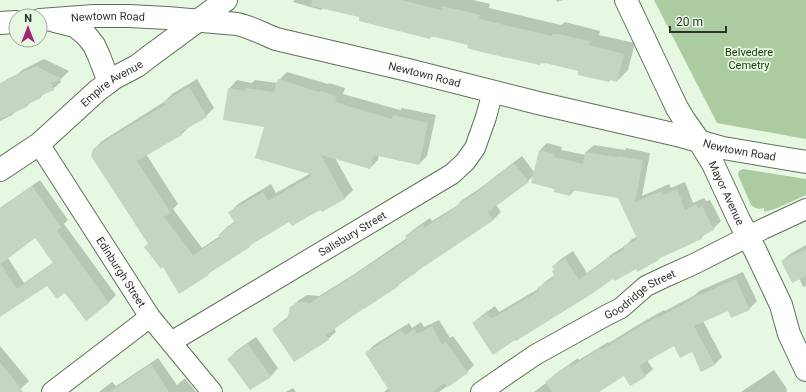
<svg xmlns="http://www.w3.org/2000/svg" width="806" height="392" font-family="Roboto,sans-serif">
<rect width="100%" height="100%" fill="#e7f8e2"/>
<g fill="#abcba0">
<polygon points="654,0 806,0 806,139 717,123"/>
<path d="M743,169L806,179V195L775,209L764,212V208C758,210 755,208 751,205L738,175L739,171Z"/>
</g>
<g fill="#0003" fill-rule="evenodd">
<polygon points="294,0 473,0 490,4 489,8 561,25 565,22 600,31 599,35 635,43 628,70 617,81 611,79 609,81 580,70 542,62 540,64 469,44 361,17 323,8 321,10 293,2"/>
<polygon points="556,0 563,0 557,2"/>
<polygon points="44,59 69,71 62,78 60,79 61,82 53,89 45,92 41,97 32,101 27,106 16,111 12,115 0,121 0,84 4,82 7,79 18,74 22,70"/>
<polygon points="287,72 328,84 329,83 345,88 343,94 400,110 402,108 436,115 427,156 419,164 379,155 378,160 370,168 335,158 353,190 345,198 322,211 321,209 290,221 253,242 250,246 211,271 208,274 149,244 94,149 102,141 164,102 172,94 197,79 214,108 206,116 190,126 182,134 146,154 178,204 173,209 202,248 220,236 219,235 227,227 235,221 230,212 238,204 271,184 276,193 311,173 229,89 237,80 252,83 255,80 278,83 279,80"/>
<polygon points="547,143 562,147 561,150 586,155 586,152 594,145 625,150 626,148 650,153 642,196 669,184 671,188 685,182 693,203 704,198 706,201 710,200 721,221 713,229 707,232 701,238 661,256 659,259 637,271 636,268 614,277 590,294 473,323 481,316 495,306 499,312 538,289 546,281 555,275 555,269 553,266 561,259 573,251 587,273 606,259 612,254 625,246 632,239 637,237 619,197 575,190 570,195 533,176 528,181 496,205 501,212 493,220 420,268 416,272 402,281 398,286 334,328 336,332 328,339 273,329 281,322 288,317 291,308 299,300 307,295 319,296 353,275 407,238 406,236 414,229 430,218 432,221 458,205 461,201 486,184 493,178 522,156 534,172 540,150"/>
<path d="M40,180L68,220L64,224L116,295L109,302L86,319L65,292L47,285L0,316V208ZM36,237L54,262L24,283L8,258Z"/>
<polygon points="806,245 806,286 803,287 799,278 782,261 790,254"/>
<polygon points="743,272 757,301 749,309 728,310 703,321 722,357 715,364 702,370 693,350 675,344 647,360 653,369 645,376 624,375 598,392 534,392 546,383 554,375 578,358 579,360 608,342 609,343 636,326 664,310 665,311 695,295 699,291"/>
<polygon points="439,320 450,338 453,336 474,365 467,372 439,392 384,392 389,388 366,353 374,345 409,323 412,328 421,322 424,327"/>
<polygon points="256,337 278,368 271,376 250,389 229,359 236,351"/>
<polygon points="0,346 29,381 17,392 0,392"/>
<polygon points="158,358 177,385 185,378 196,392 99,392 112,382 116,386"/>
<polygon points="774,370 787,389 786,390 787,392 741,392"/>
<polygon points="293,388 296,392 286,392"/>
</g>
<g fill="#c5d6c0" fill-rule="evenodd">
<polygon points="312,0 402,0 441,10 442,6 480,15 479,19 552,36 552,34 558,34 590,41 589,45 624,54 617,82 610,80 609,82 578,75 578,71 545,63 545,64 541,63 540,65 481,52 467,48 468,45 435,37 431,37 430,39 359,21 359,17 311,6"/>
<polygon points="36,66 62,79 51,83 54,90 40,96 41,98 26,105 27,107 0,119 0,83"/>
<polygon points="278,79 319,92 320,91 337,96 335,102 392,119 393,115 428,123 419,165 374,155 370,169 321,155 345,199 322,212 320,210 292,226 289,222 249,246 250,247 208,274 209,275 179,294 163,267 161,269 144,247 148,244 91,156 93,149 139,120 165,105 163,102 189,87 207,117 181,132 182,135 137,161 171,213 164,217 193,255 220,238 218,235 235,223 228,212 263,192 268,201 313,175 255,158 264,127 223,120 228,88 245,91 245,88 274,92"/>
<polygon points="539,150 555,154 554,157 583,164 585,152 617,157 618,156 643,160 635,202 662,191 663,195 677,189 685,210 697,204 698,208 702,206 714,230 700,237 702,239 658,259 659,260 637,272 636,269 615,281 613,279 590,295 516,341 515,340 493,355 472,323 487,313 491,319 539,291 537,288 555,277 552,271 554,270 552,266 565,258 579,280 604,262 603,261 625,249 623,246 637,239 618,198 571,190 570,196 554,192 554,189 531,183"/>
<polygon points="514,163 529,182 488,212 494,220 416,272 416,273 398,285 399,286 364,309 364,308 326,335 329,340 294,362 272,329 287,320 290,307 298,302 310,303 344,282 407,240 405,236 422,225 424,228 453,209 452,209 485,186 484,185"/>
<path d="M32,186L61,227L57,231L109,303L86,321L65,293L57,299L47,286L0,317V209ZM35,238L53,263L17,289L1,264Z"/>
<polygon points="806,249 806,276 792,283 781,261"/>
<polygon points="736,279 750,310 731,318 728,311 694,326 715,365 701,372 692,352 680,358 674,346 639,366 646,377 630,386 624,376 599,392 552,392 545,382 570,365 571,367 600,348 601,350 627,334 657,317 657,318 691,300 690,299"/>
<polygon points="432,326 442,345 446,342 468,373 448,387 444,383 433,392 390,392 365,353 401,330 405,335 414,329 417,334"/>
<polygon points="248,344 271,377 250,390 227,359"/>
<polygon points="0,363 10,374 23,392 0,392"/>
<polygon points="151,364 169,392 110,392"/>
</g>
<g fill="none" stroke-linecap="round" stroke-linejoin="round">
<defs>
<g id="street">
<path id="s1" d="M39,144L150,317L212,392"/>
<path id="s2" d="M171,342L452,174L465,162L475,148L486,117L493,91"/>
<polyline points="52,392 150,317"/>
<path id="s3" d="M481,392L535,355L607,315L621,308L646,286L665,277L694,264L763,229L806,209"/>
</g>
<g id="secondary">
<path id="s4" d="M626,0L677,108L685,121L699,141L713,164L739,220L755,250L781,305L789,334L806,370"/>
<path id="s5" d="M40,20L94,16H129L167,18L237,24C251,27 263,34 276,39L408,70L538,103L677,135L723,148L806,162"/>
<polyline points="55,21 75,26 86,35 94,45 99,56 109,82"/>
<polyline points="0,23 16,22"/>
<path id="s6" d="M0,170L39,144L97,91L109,82L114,78L137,66L150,56L226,0"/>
</g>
</defs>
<use href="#street" stroke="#61705c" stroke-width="22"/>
<use href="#secondary" stroke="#61705c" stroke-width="24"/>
<use href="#street" stroke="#fff" stroke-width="20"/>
<use href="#secondary" stroke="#fff" stroke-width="22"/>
</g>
<g text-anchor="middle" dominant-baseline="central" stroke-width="3.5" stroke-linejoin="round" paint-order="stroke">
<g font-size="11" fill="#2d332a" stroke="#e7f8e2">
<text stroke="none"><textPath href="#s5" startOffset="68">Newtown Road</textPath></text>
<text stroke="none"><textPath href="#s5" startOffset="392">Newtown Road</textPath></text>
<text stroke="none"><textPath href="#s6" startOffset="142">Empire Avenue</textPath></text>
<text stroke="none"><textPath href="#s5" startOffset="716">Newtown Road</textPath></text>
<text stroke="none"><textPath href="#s4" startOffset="218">Mayor Avenue</textPath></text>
<text stroke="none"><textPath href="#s2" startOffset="211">Salisbury Street</textPath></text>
<text stroke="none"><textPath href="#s1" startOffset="152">Edinburgh Street</textPath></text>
<text stroke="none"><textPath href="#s3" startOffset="187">Goodridge Street</textPath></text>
</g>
<g font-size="11" fill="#193c0a" stroke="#e7f8e2">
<text x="749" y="52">Belvedere<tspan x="749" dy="13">Cemetry</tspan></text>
</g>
</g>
<g transform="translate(28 28)"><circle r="19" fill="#e7f8e2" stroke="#9da998"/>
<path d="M0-3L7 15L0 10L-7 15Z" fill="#a42373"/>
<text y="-6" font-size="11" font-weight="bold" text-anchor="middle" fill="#2d332a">N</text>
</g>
<path d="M670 26v6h56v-6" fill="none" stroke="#2d332a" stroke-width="2"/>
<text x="676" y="26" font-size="12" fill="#2d332a" stroke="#e7f8e2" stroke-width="3" paint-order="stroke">20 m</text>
</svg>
